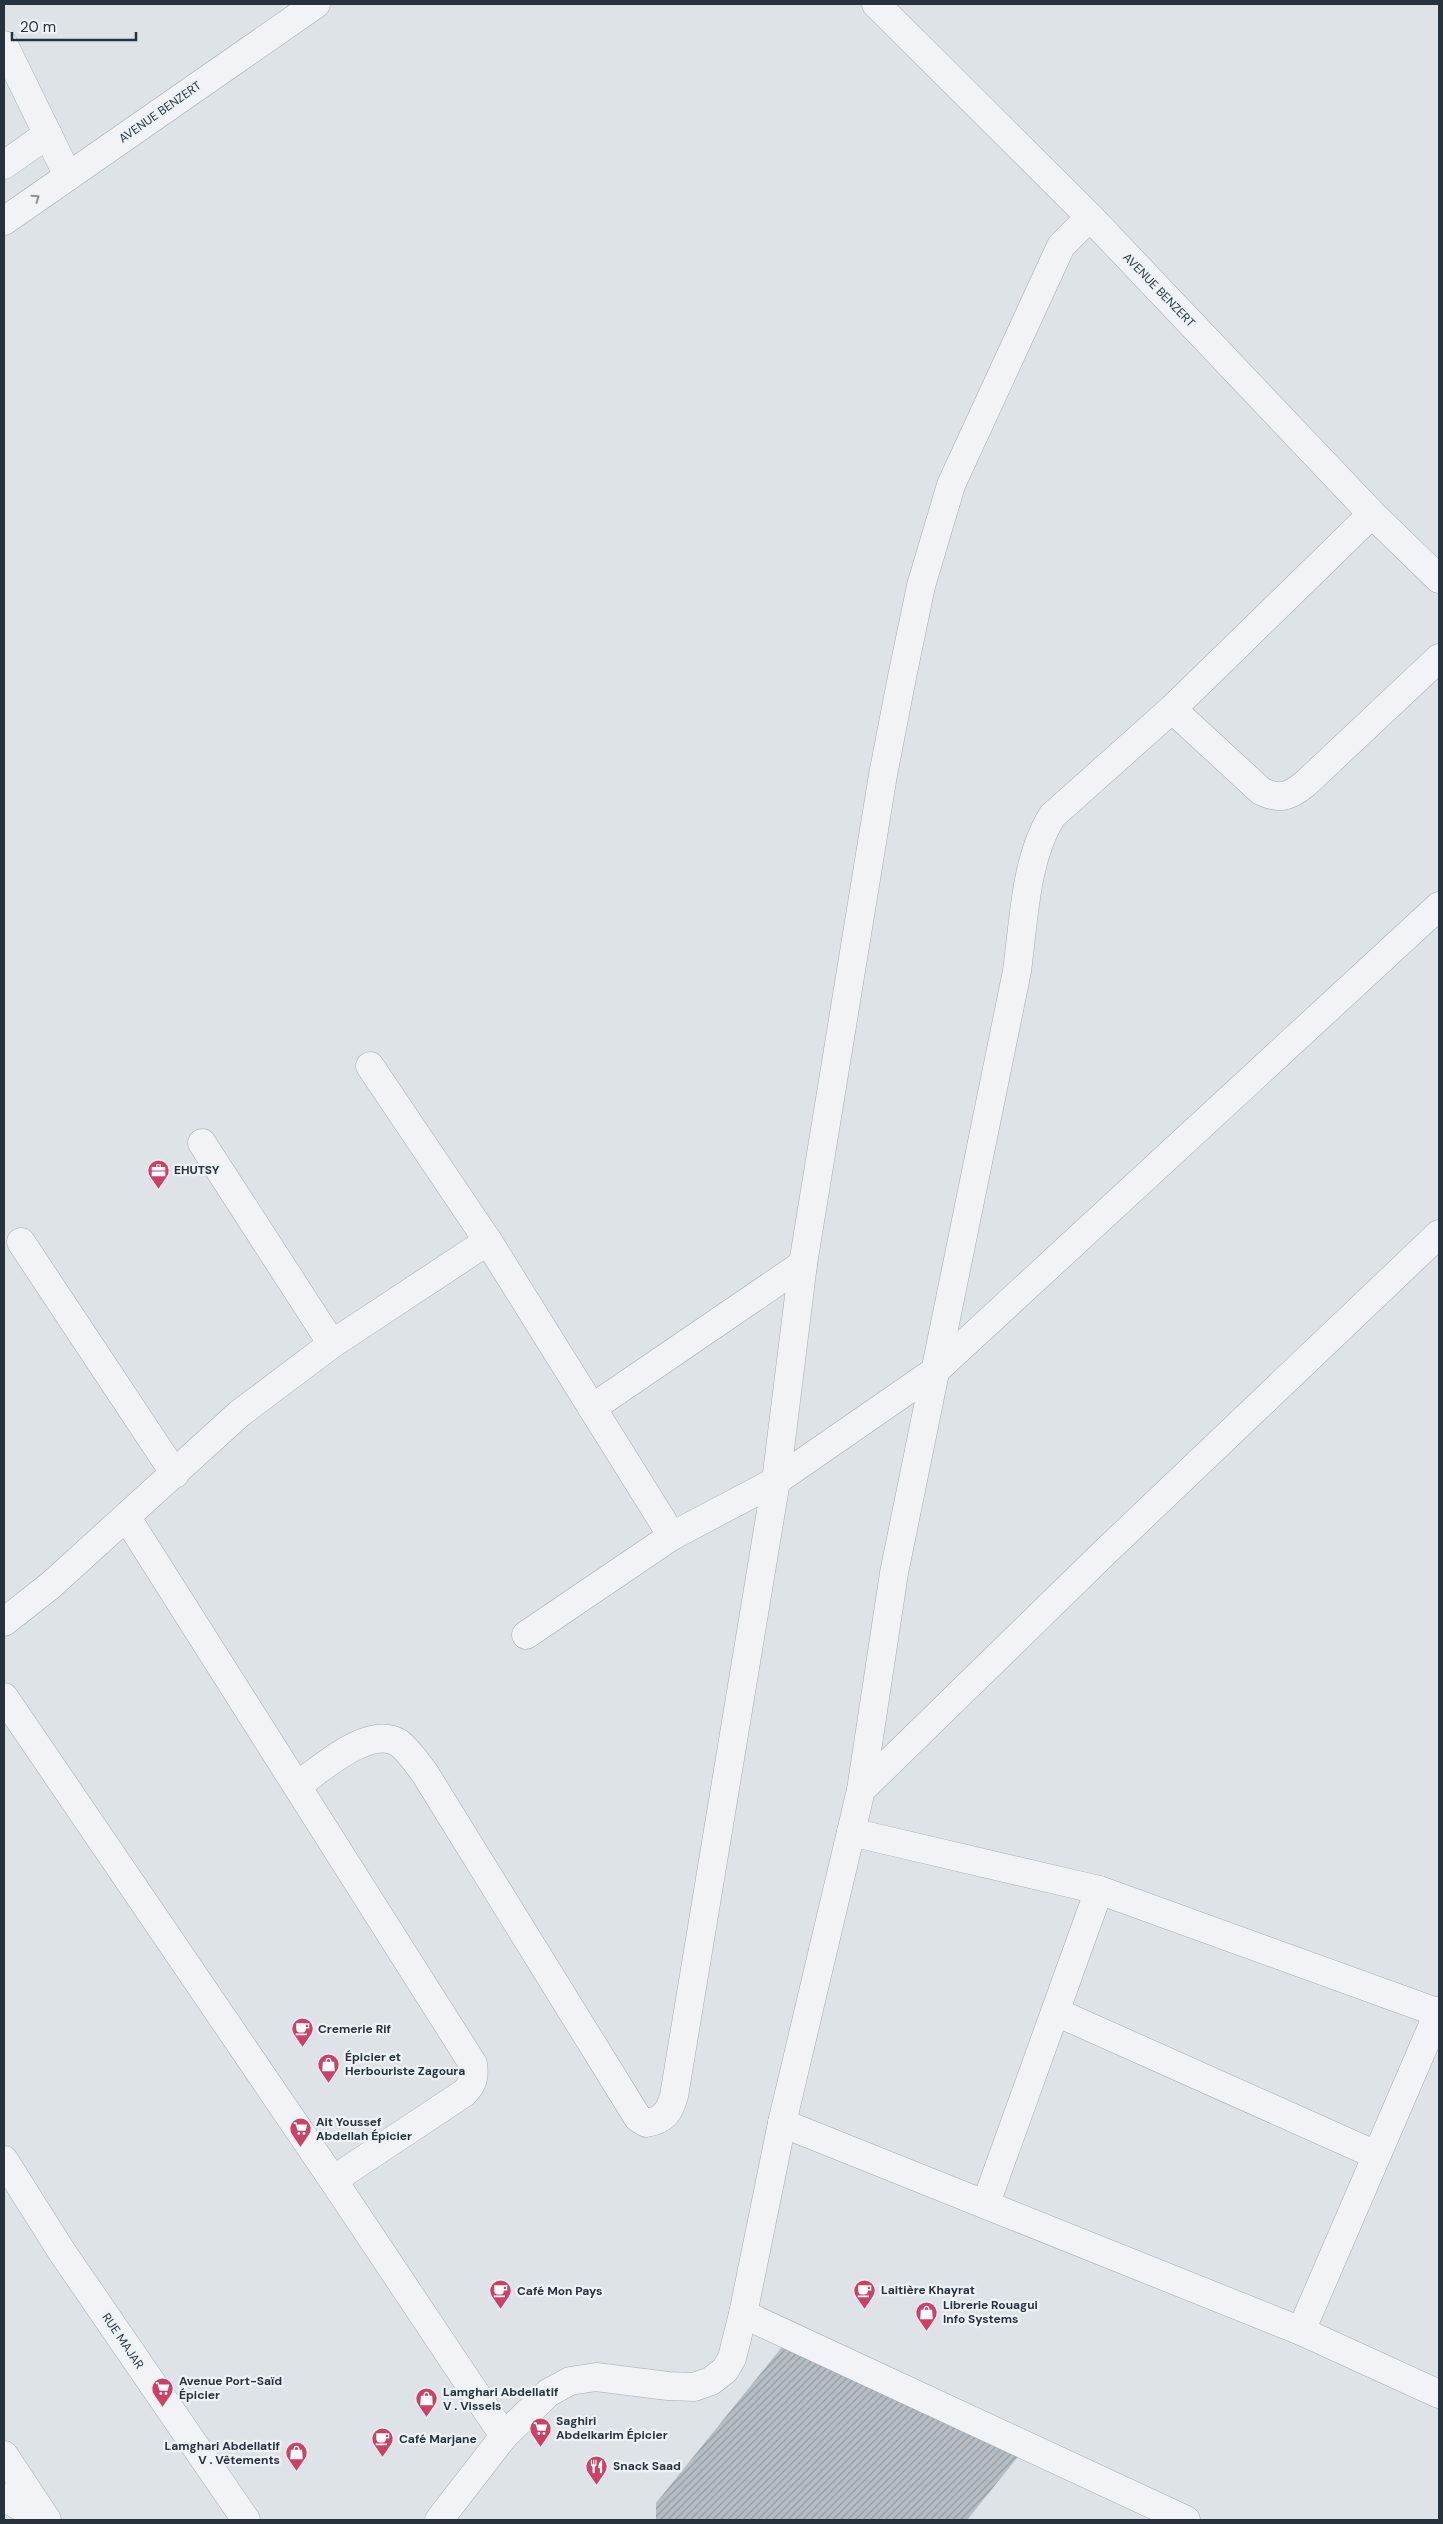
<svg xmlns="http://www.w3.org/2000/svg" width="1443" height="2524" font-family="'DM Sans',sans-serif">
<defs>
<pattern id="building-hatch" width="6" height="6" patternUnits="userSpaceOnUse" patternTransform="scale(1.25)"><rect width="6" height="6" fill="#b5bdc5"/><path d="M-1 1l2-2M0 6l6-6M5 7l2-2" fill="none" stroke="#939aa1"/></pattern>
</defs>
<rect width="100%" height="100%" fill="#dee3e8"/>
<polygon fill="url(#building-hatch)" points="782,2347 1021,2453 967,2520 656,2520 656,2503"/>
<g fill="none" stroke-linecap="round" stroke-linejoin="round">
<defs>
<g id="street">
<polyline points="876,4 1090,217 1372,514 1439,579"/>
<polyline points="4,45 68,176"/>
<polyline points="4,165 48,134"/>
<polyline points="4,221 316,4"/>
<path d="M1172,709L1261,791C1279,800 1289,797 1305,784L1439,658"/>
<polyline points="370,1066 488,1241 672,1536"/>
<polyline points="202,1143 332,1344"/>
<polyline points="21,1242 175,1474"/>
<polyline points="592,1408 803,1264"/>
<path d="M127,1518L473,2064C475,2077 473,2084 464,2093L333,2180"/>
<polyline points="4,1622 51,1585 239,1414 332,1344 488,1241"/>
<polyline points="526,1635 672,1536 776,1481 935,1371 1439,906"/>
<polyline points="4,1697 333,2180 504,2436"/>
<path d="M298,1785C321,1769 370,1724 399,1743C408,1750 417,1763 424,1772L638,2118L646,2123C664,2120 669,2113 674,2096L776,1481L803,1264L883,775L902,677L921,586L951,485L1061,246L1090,217"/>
<path d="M861,1790L894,1573L1017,971C1024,920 1025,860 1052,816L1172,709L1372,514"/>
<polyline points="851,1832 1099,1890 1439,2013"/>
<polyline points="1056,2012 1376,2155"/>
<polyline points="782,2123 1301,2331 1439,2394"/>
<polyline points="4,2160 62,2252 246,2520"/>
<polyline points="986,2203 1099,1890"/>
<polyline points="743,2314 1186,2520"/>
<polyline points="1301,2331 1439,2011"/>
<polyline points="4,2455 47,2520"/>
<polyline points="4,2497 43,2520"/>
<polyline points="439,2520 504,2436 548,2393 570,2381 596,2377 668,2386 694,2387 711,2381 725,2370 732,2358 743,2314 782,2123 861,1790 1104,1553 1439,1234"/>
</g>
</defs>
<use href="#street" stroke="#a3aab2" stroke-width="29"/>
<use href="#street" stroke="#f1f3f6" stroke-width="28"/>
</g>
<defs><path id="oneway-chevron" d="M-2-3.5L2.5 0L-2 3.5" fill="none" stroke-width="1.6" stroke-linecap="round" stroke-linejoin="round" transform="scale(1.25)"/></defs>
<use stroke="#8c929a" href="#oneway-chevron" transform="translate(36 198) rotate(-35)"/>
<defs>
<symbol id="office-pin" viewBox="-11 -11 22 30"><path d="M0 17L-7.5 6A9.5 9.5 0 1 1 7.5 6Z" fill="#d03f66" stroke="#edf2f5"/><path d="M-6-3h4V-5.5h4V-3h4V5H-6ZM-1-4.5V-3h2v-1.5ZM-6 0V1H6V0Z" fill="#fff"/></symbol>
<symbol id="cafe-pin" viewBox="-11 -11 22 30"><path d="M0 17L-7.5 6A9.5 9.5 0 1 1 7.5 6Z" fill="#d03f66" stroke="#edf2f5"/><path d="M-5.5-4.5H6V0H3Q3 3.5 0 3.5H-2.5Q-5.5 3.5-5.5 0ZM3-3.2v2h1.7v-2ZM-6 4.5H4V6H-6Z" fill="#fff"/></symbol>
<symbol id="shop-pin" viewBox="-11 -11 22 30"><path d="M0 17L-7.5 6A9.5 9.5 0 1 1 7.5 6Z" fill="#d03f66" stroke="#edf2f5"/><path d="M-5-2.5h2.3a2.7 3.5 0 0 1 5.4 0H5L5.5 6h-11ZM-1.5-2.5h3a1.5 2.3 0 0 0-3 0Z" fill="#fff"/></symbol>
<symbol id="supermarket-pin" viewBox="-11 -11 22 30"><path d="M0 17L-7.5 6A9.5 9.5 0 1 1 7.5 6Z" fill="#d03f66" stroke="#edf2f5"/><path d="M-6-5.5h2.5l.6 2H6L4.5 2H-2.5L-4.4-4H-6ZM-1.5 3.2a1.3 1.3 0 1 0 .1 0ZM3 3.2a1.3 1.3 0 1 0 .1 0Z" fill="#fff"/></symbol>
<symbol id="restaurant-pin" viewBox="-11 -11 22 30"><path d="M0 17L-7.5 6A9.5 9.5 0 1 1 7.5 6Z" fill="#d03f66" stroke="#edf2f5"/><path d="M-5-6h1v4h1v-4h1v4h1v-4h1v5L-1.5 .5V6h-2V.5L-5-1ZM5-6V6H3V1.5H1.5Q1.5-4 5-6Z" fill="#fff"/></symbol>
</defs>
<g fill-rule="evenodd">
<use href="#office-pin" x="146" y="1158" width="25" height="34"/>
<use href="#cafe-pin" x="290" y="2016" width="25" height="34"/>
<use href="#shop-pin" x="316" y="2052" width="25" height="34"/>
<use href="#supermarket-pin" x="288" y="2116" width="25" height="34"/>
<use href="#cafe-pin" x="852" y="2278" width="25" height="34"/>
<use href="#cafe-pin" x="488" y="2278" width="25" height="34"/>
<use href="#shop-pin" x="914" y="2300" width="25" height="34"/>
<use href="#supermarket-pin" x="150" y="2376" width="25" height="34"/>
<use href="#shop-pin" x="414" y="2386" width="25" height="34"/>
<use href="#supermarket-pin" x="528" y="2416" width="25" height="34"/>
<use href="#cafe-pin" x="370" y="2426" width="25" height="34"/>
<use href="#shop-pin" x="284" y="2440" width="25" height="34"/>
<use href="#restaurant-pin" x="584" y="2454" width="25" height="34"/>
</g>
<g text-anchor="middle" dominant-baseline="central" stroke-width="4.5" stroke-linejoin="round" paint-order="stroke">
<g font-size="12" fill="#27323f" stroke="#edf2f5">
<text transform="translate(160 112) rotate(-35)">AVENUE BENZERT</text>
<text transform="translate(1159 290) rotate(46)">AVENUE BENZERT</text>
<text transform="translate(123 2341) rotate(56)">RUE MAJAR</text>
</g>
<g font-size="12" font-weight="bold" fill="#27323f" stroke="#edf2f5" text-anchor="start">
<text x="174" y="1170">EHUTSY</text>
<text x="318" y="2029">Cremerie Rif</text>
<text x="345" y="2057">Épicier et<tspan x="345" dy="14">Herbouriste Zagoura</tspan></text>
<text x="316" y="2122">Ait Youssef<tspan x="316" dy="14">Abdellah Épicier</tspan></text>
<text x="881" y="2290">Laitière Khayrat</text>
<text x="517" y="2291">Café Mon Pays</text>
<text x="943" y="2305">Librerie Rouagui<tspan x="943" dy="14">Info Systems</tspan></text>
<text x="179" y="2381">Avenue Port-Saïd<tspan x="179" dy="14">Épicier</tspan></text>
<text x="443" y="2392">Lamghari Abdellatif<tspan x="443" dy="14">V . Vissels</tspan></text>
<text x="556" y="2421">Saghiri<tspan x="556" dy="14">Abdelkarim Épicier</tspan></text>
<text x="399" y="2439">Café Marjane</text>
<text x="280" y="2446" text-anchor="end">Lamghari Abdellatif<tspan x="280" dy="14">V . Vêtements</tspan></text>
<text x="613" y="2466">Snack Saad</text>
</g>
</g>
<rect width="1443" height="2524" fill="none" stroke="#27323f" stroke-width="10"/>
<path d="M12 32v8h124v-8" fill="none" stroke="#27323f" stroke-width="2.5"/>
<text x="20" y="32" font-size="15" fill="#27323f" stroke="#edf2f5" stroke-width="4" paint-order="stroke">20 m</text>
</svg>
